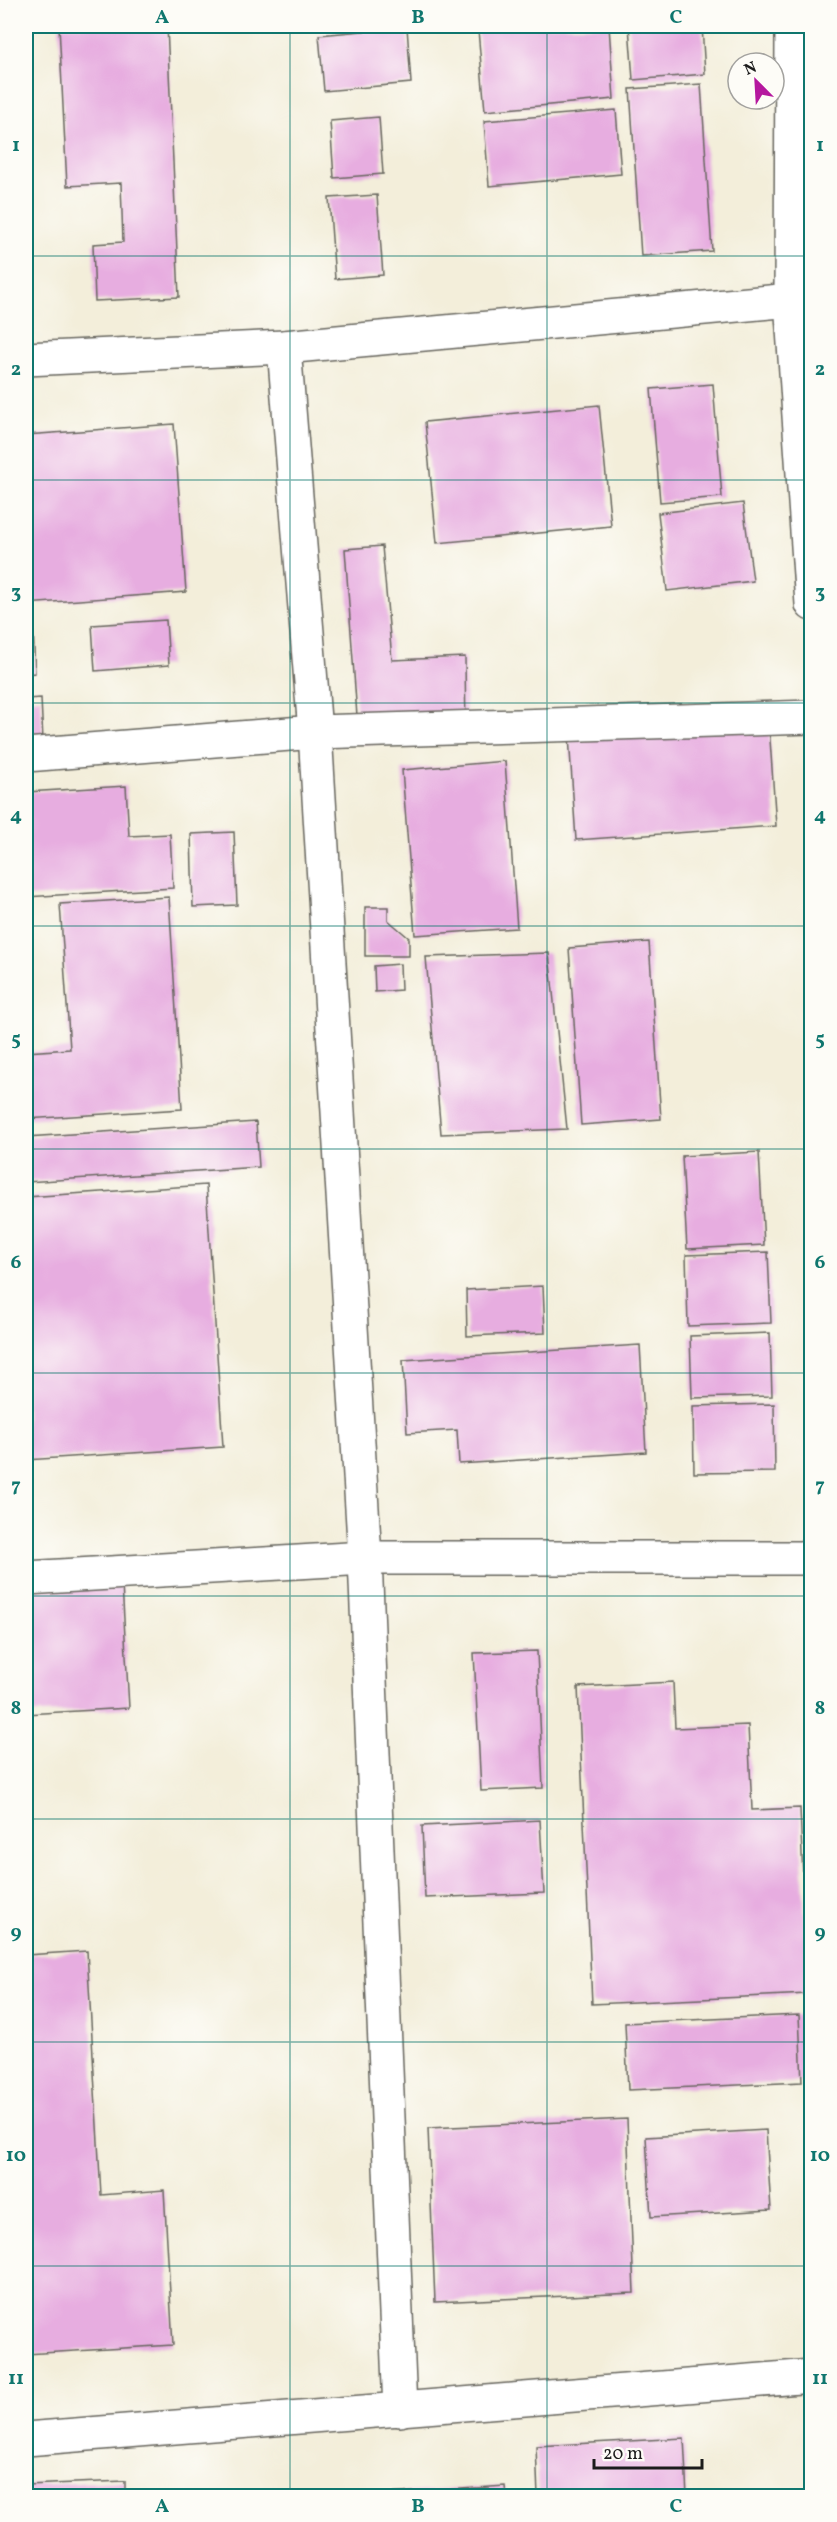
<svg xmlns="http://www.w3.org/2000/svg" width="837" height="2522" font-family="Vollkorn,serif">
<rect width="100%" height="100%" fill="#fdfcf7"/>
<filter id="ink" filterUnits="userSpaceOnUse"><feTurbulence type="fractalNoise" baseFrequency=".0167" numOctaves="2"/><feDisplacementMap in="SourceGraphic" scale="12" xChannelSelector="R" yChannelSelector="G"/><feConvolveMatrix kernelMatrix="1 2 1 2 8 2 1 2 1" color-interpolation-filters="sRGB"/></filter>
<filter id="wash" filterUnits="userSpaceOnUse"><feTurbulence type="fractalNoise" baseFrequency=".008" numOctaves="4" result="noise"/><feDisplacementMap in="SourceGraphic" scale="24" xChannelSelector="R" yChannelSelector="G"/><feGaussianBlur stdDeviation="1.35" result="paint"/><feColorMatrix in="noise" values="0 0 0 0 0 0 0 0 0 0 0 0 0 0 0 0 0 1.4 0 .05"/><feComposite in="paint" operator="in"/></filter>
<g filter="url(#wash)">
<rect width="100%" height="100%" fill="#f3eeda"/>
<g id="blocks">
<g fill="#e7ade0">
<polygon points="59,26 167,26 179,297 95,301 93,244 123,242 121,183 67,186"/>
<polygon points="538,26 609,26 614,99 485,111 478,30"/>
<polygon points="629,26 702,26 705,74 633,80"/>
<polygon points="407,27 411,83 324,91 319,35"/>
<polygon points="701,84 712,251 641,256 630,89"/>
<polygon points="616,110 621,174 489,186 484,121"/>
<polygon points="379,117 383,174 334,178 330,121"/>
<polygon points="377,195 383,275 335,279 329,198"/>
<polygon points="713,384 722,497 660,502 651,389"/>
<polygon points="599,405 611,526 437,543 425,422"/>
<polygon points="174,424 186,592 26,604 26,435"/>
<polygon points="743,503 753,581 667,591 658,513"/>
<polygon points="382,546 392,660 465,657 466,737 359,744 345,549"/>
<polygon points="166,620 169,665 95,671 92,625"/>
<polygon points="33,625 35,673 26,674 26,626"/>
<polygon points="41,698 43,741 26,742 26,699"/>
<polygon points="769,725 776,826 576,840 569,736"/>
<polygon points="505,761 517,928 415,935 402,770"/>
<polygon points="126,786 129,836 170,834 173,888 26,897 26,792"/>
<polygon points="234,832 237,905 193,907 191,834"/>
<polygon points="169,897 182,1109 26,1119 26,1052 70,1049 60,904"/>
<polygon points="365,907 388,907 388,920 409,938 409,956 365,956"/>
<polygon points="649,942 661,1119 581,1125 569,948"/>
<polygon points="549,953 567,1129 441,1134 426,957"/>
<polygon points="400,964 401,990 375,992 374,966"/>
<polygon points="256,1122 259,1167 26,1182 26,1137"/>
<polygon points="759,1152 764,1245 687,1249 682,1156"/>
<polygon points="206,1185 223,1447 26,1460 26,1197"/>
<polygon points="768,1252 771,1323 688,1326 686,1255"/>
<polygon points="543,1286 545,1333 467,1336 466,1290"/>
<polygon points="770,1333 772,1396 692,1398 690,1336"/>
<polygon points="640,1345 646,1452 459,1464 457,1430 407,1433 403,1360"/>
<polygon points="774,1404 775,1472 694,1473 693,1406"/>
<polygon points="122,1584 129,1708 26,1714 26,1590"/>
<polygon points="537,1651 543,1788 481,1791 474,1653"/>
<polygon points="673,1682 675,1728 748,1725 752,1810 800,1808 808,1994 592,2004 578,1687"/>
<polygon points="540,1820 544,1893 425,1898 422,1826"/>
<polygon points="87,1951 101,2195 164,2190 173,2345 26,2354 26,1955"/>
<polygon points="799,2015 802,2082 628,2090 625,2023"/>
<polygon points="627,2119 634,2293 435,2302 428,2128"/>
<polygon points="766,2130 771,2210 651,2217 646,2137"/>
<polygon points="684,2438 687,2496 538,2496 536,2446"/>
<polygon points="125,2481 125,2496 26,2496 26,2485"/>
<polygon points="505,2486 506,2496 371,2496 371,2495"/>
</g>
</g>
</g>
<g filter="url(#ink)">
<use href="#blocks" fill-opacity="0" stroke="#67665e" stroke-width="1.5"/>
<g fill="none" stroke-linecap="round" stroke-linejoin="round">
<defs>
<g id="minor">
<polyline points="284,347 315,732 365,1558 400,2410"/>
<polyline points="26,755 315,732 812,717"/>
<polyline points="26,1578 365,1558 812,1558"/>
<polyline points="26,2439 812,2376"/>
</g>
<g id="tertiary">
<polyline points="792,26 791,300 812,604"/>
<polyline points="26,359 284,347 791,300"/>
</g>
</defs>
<use href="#minor" stroke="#67665e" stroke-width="36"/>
<use href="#tertiary" stroke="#67665e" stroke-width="36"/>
<use href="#minor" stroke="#fff" stroke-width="33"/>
<use href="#tertiary" stroke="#fff" stroke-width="33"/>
</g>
</g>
<path fill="none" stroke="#0f766e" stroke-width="1.5" stroke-opacity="0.55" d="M290,26V2496M547,26V2496M26,256H812M26,480H812M26,703H812M26,926H812M26,1149H812M26,1373H812M26,1596H812M26,1819H812M26,2042H812M26,2266H812"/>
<rect width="837" height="2522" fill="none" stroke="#fdfcf7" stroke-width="66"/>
<g transform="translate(756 81) rotate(336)"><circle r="28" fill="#fdfcf7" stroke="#a3a29f" stroke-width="1.5"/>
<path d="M0-4.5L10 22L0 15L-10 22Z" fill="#b5179e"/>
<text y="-9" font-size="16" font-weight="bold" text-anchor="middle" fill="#1c1c1c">N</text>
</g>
<path d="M594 2459v9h108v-9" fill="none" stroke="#1c1c1c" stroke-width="3"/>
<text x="603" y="2459" font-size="18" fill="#1c1c1c" stroke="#fdfcf7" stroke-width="4.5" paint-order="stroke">20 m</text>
<rect x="33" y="33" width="771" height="2456" fill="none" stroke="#0f766e" stroke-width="2"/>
<g font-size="20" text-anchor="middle" font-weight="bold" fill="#0f766e">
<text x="162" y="23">A</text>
<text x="418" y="23">B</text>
<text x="676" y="23">C</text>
<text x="16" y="151">1</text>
<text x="820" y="151">1</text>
<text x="16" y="375">2</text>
<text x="820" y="375">2</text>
<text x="16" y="598">3</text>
<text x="820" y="598">3</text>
<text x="16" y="821">4</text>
<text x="820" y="821">4</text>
<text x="16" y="1045">5</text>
<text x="820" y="1045">5</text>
<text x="16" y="1268">6</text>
<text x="820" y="1268">6</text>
<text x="16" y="1491">7</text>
<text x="820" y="1491">7</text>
<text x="16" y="1714">8</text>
<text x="820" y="1714">8</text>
<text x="16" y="1938">9</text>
<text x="820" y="1938">9</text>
<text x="16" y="2161">10</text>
<text x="820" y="2161">10</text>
<text x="16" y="2384">11</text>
<text x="820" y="2384">11</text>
<text x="162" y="2512">A</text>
<text x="418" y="2512">B</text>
<text x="676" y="2512">C</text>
</g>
</svg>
